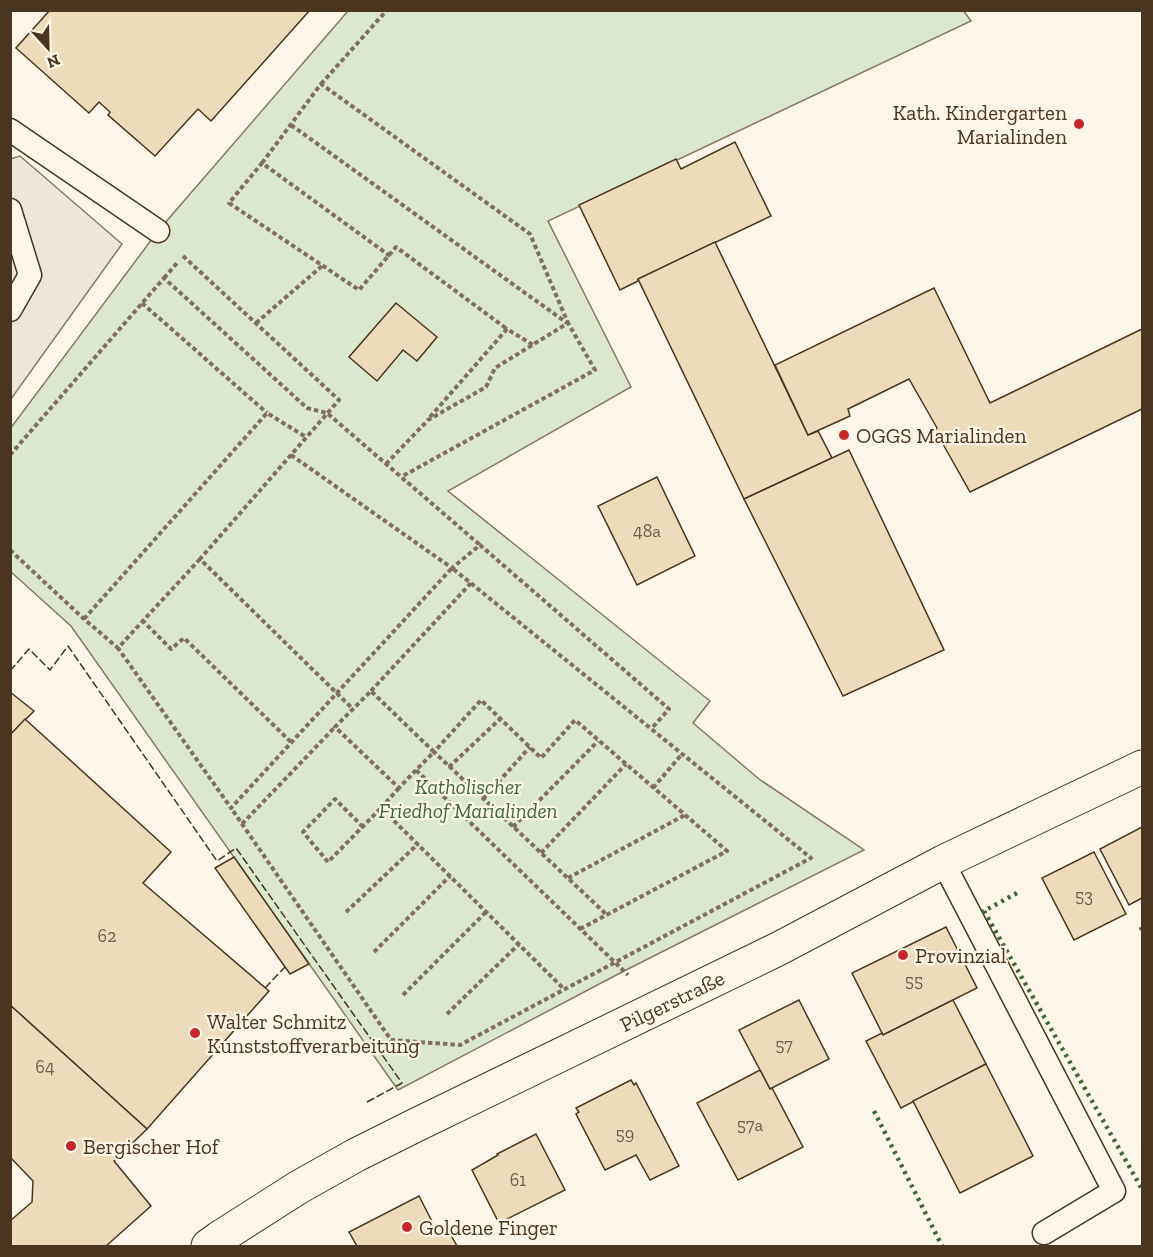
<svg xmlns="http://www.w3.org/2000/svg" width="1153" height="1257" font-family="'Zilla Slab',serif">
<rect width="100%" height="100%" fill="#fbf6e9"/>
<polygon fill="#dce7d0" stroke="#887966" stroke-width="1.5" points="963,10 971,21 548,221 631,387 448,491 710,701 693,723 759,779 864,850 624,971 398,1090 71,626 11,572 10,429 158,231 348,11"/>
<polygon fill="#ede7d9" stroke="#887966" stroke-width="1.5" points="20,156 122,244 11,399 10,159"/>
<g fill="#ecdcbc" stroke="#4a3520" stroke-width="1.5">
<polygon points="50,10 310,10 211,121 198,109 155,156 108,115 110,112 99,102 89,113 16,48"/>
<polygon points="735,142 771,216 638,279 638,281 620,290 579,205 676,159 681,169"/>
<polygon points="715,242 808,435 818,431 832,458 744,499 638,279"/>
<polygon points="934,288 990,403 1142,329 1142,409 970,492 935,430 937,428 909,379 848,409 850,416 808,435 775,365"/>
<polygon points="396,303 437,337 417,361 403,350 377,381 349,357"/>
<polygon points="849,450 944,650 843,696 744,499"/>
<polygon points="657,477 695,556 637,585 598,506"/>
<polygon points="10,692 34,711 10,735"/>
<polygon points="25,719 171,852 143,883 269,991 147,1129 10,1005 10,735"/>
<polygon points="1142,827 1142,898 1129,905 1100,849"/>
<polygon points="1094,852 1126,914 1074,940 1042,878"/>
<polygon points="234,857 309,964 290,974 215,868"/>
<polygon points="946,927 977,988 883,1035 852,973"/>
<polygon points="799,1000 829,1059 770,1089 739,1030"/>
<polygon points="953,1000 986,1064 901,1108 866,1041 882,1033 883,1035"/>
<polygon points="10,1005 147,1129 114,1161 151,1206 106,1246 10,1246 10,1221 32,1202 33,1181 10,1157"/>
<polygon points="986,1064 1033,1156 960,1193 913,1101"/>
<polygon points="760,1070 770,1089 772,1088 803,1147 738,1180 697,1103"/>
<polygon points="631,1080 634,1085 636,1083 679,1166 650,1180 636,1155 605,1170 576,1114 579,1112 576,1108"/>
<polygon points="536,1134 565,1190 499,1223 472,1170 498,1155 497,1154"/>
<polygon points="419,1196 439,1235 448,1230 457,1246 357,1246 349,1232"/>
</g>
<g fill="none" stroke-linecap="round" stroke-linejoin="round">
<defs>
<g id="lane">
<polyline points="10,130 158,231"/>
<polyline points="10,210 30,275 10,310"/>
<polyline points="943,862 1114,1191 1044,1233"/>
</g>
<polyline id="secondary" points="208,1246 219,1238 299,1187 356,1155 414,1126 778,949 943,862 1142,767"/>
</defs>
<use href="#lane" stroke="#4a3520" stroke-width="25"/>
<use href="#secondary" stroke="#4a3520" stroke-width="35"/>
<g stroke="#7f6f5c" stroke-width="4" stroke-dasharray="4.5 3" stroke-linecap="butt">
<polyline points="321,84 387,10"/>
<polyline points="291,125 567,323"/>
<polyline points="262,163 321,84 530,234 568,323"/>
<polyline points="183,256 339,400 200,559 353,709"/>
<polyline points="390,256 262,163 229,203 359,290 396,247 507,329"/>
<polyline points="164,278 177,263"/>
<polyline points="142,303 267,413"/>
<polyline points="256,323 322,266"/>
<polyline points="430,417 507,329 533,345"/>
<polyline points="10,455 164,278 307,408 327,413 480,545"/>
<polyline points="291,455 452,568 480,545 669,709 651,729"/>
<polyline points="386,464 428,420 486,387 495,368 568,323 595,370 401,477"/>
<polyline points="10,550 84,619 118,648"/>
<polyline points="200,559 118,648 231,808 452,568 811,858 460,1045 391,1040 231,808"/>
<polyline points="84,619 267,413 306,437"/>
<polyline points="142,620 171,649 184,638 291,742"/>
<polyline points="371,691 471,583"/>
<polyline points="449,767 500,719"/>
<polyline points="416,770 399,788 335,727 371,691 434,752 416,770 628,975"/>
<polyline points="399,788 381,808 564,989"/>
<polyline points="653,788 682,754"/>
<polyline points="483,799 530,747"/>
<polyline points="242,824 335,727"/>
<polyline points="363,827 335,799 303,832 328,862 381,808"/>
<polyline points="513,827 598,741"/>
<polyline points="541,853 626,764"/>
<polyline points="568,878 685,815"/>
<polyline points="346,912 418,844"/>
<polyline points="580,929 727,851 575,720 541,758 481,700 434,752 607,915"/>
<polyline points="374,952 450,876"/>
<polyline points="403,995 486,912"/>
<polyline points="447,1014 519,944"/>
</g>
<use href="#lane" stroke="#fbf6e9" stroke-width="22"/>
<use href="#secondary" stroke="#fbf6e9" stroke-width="33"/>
<g stroke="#436837" stroke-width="4.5" stroke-dasharray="3 4.5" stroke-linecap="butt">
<polyline points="1017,893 984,911 1142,1189"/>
<polyline points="1141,927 1142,930"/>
<polyline points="874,1111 942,1246"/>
</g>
<g stroke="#4a3520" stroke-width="1.5" stroke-dasharray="8 3" stroke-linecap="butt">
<polyline points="10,671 29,649 50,670 68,646 217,861 236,848 402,1083 367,1102"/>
<polyline points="265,988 285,967"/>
</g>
</g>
<g fill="#c62828" stroke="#fbf6e9" stroke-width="2">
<circle cx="1079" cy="124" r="6"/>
<circle cx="844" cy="435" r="6"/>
<circle cx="903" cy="955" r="6"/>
<circle cx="195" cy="1033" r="6"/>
<circle cx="71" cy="1146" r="6"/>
<circle cx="407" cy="1227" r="6"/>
</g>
<g text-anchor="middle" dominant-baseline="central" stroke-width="4.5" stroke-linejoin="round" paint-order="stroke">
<g font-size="18" fill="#725f47">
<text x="647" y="531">48a</text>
<text x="1084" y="896">53</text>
<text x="107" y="936">62</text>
<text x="914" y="981">55</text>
<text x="784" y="1045">57</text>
<text x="45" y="1067">64</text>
<text x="750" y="1125">57a</text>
<text x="625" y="1134">59</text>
<text x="518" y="1180">61</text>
</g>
<g font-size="21" fill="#4a3520" stroke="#fbf6e9" text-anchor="start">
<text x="1067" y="112" text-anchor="end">Kath. Kindergarten<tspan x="1067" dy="24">Marialinden</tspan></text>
<text x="856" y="435">OGGS Marialinden</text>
<text x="915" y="955">Provinzial</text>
<text x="207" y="1021">Walter Schmitz<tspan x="207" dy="24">Kunststoffverarbeitung</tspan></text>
<text x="83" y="1146">Bergischer Hof</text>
<text x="419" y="1227">Goldene Finger</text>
</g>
<g font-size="21" font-style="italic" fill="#436837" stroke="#fbf6e9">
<text x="468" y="786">Katholischer<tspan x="468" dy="24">Friedhof Marialinden</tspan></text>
</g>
<g font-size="21" fill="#4a3520" stroke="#fbf6e9">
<text transform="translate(672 1001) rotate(-26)">Pilgerstraße</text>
</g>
</g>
<rect width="1153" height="1257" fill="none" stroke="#4a3520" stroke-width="24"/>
<g transform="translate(48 48) rotate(158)" stroke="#fbf6e9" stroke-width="4.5" paint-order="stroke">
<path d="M0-4.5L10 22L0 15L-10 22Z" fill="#4a3520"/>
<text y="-9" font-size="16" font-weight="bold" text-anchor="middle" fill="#4a3520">N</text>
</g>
</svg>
